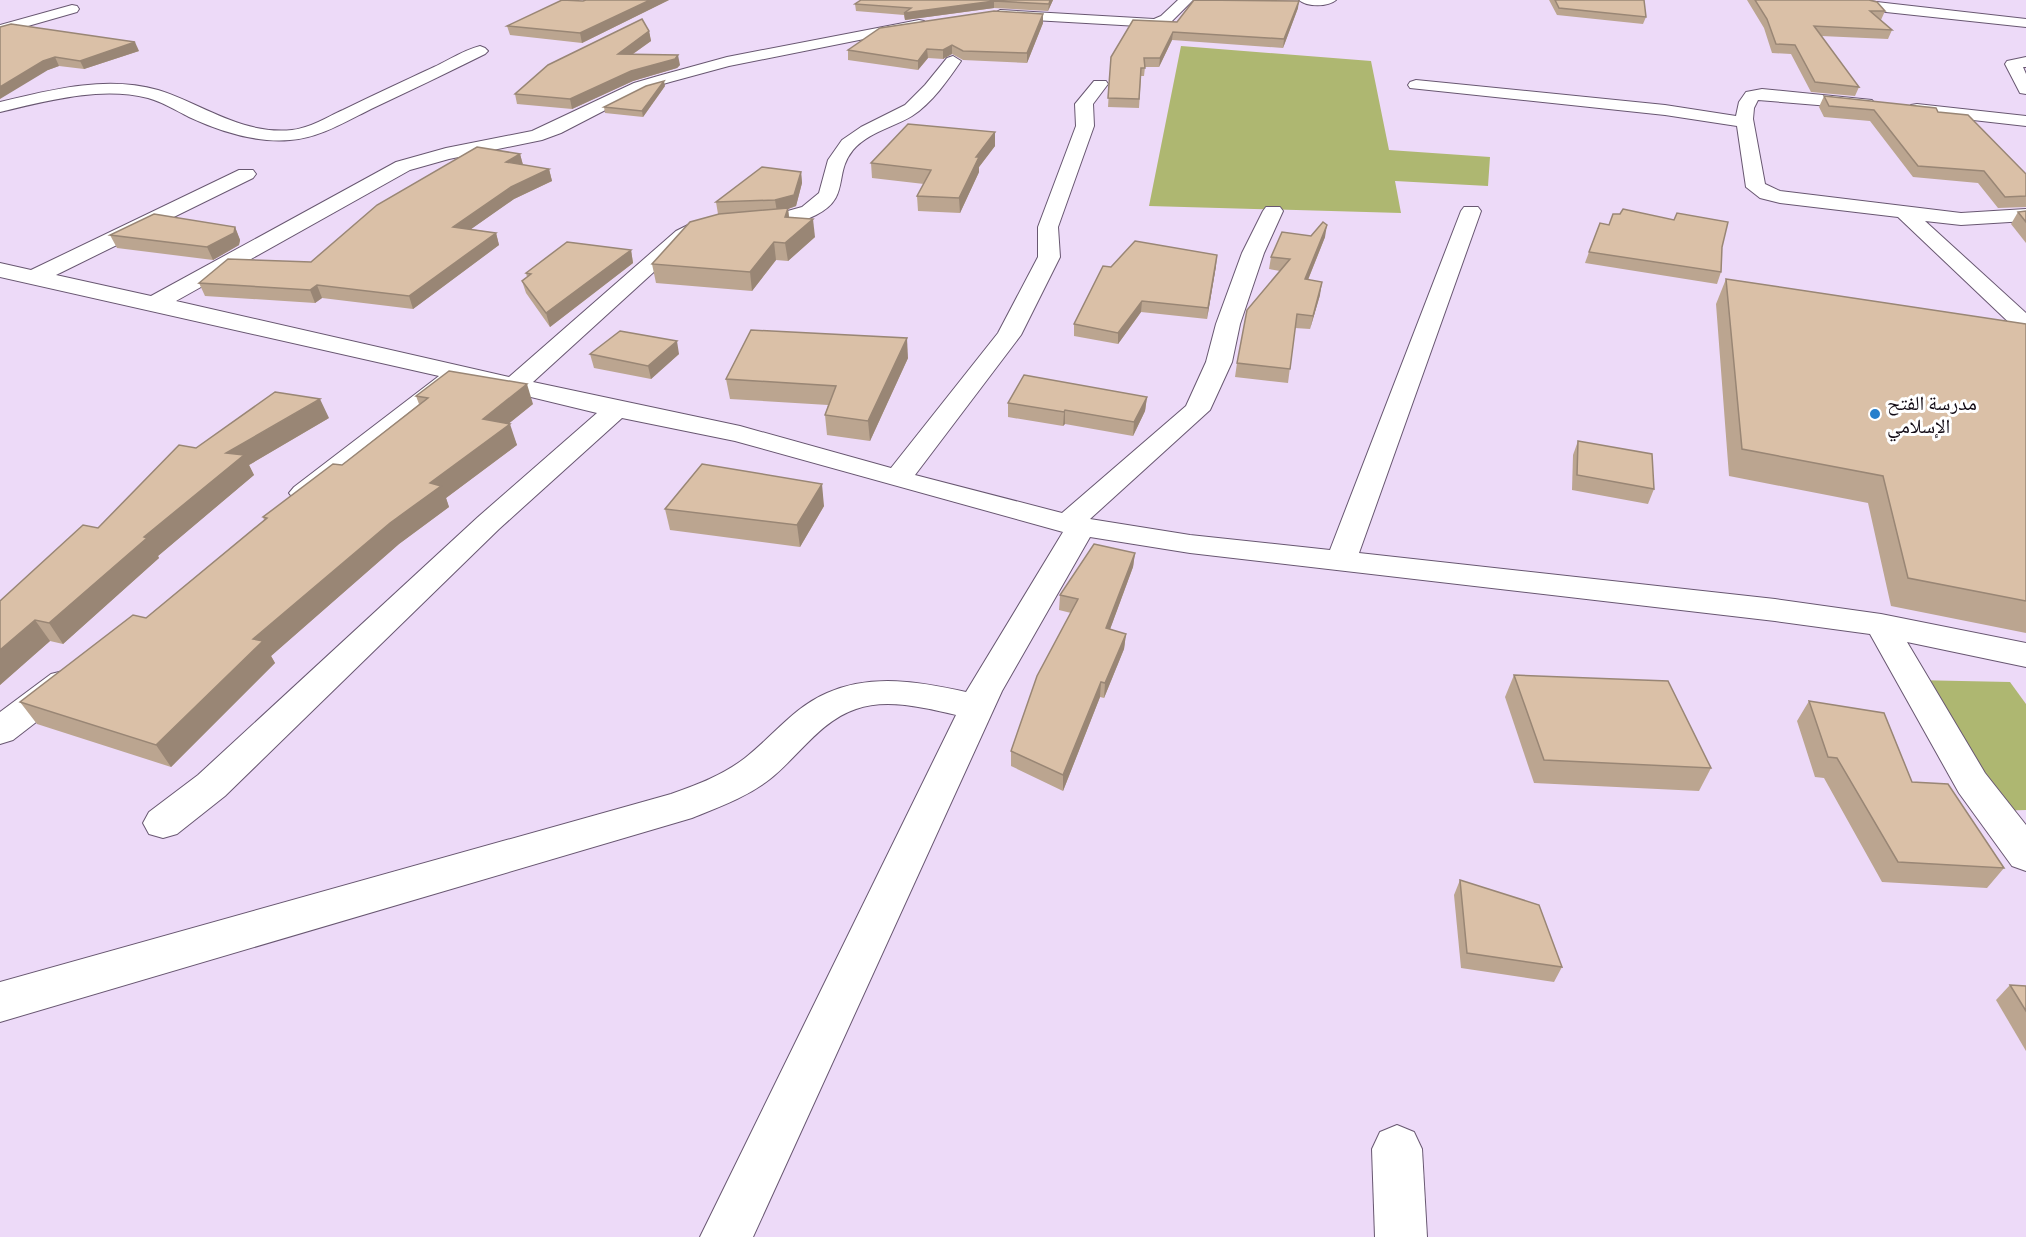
<svg xmlns="http://www.w3.org/2000/svg" width="2026" height="1237" font-family="Manrope,'Noto Naskh Arabic',sans-serif">
<rect width="100%" height="100%" fill="#eddaf8"/>
<g fill="#aeb771">
<polygon points="1181,46 1371,61 1389,150 1490,157 1488,186 1395,181 1401,213 1149,206"/>
<polygon points="1913,680 2010,682 2026,704 2026,810 1993,811"/>
</g>
<g fill="none" stroke-linecap="round" stroke-linejoin="round">
<defs>
<g id="minor">
<polygon points="1178,0 1193,0 1171,22 1156,27 1000,18 993,14 1000,10 1154,19 1161,16"/>
<path d="M1299,0H1336C1328,7 1307,7 1299,0Z"/>
<polygon points="1859,0 2026,19 2026,27 1886,12 1864,6"/>
<polygon points="72,5 77,6 79,9 77,12 0,34 0,25"/>
<path d="M919,20L924,21L926,24L924,27L729,66L670,82L646,89L561,133L542,140L449,159L410,170L176,301L509,377L676,231L690,224L721,216L777,214L802,207L819,193L828,160L842,140L861,127L905,105L925,85L947,58L953,56L961,61C948,80 932,103 912,116C892,128 869,132 853,150C833,174 851,198 816,215C776,236 731,219 690,239L533,382L740,426L891,468L998,333L1038,257V227L1076,126L1075,104L1094,81H1106L1108,84L1093,104L1094,126L1058,227L1060,257L1021,335L915,475L1062,513L1186,406L1206,362L1216,324L1242,253L1263,211L1266,207H1280L1283,211L1264,253L1240,324L1232,362L1210,410L1090,519L1190,535L1330,550L1461,211L1464,207H1478L1481,211L1359,553L1775,599L1881,614L2026,643V667L1907,642L1985,773L2026,825V871L2012,866L1959,793L1870,634L1775,621L1190,553L1090,537L1002,691L753,1237H700L956,715C925,708 887,698 856,709C820,721 798,757 770,779C747,797 719,807 692,818L0,1022V982L671,794C697,785 723,775 745,758C772,737 794,707 827,693C872,673 920,682 966,692L1063,532L735,441L622,418L499,529L225,796L177,834L163,838L149,834L143,823L149,812L198,775L478,517L597,413L464,381L314,499L304,502L294,499L289,493L294,487L439,376L0,277V263L31,270L239,170H253L256,174L253,178L56,275L151,296L396,162L446,148L532,131L634,83L658,76L727,57Z"/>
<path d="M480,46L485,48L488,51L485,54C447,73 409,91 371,109C345,122 319,138 290,140C257,143 219,131 189,117C175,110 163,102 148,98C100,86 47,101 0,112V102C50,90 106,75 158,90C203,104 241,135 292,130C310,128 327,117 343,110C373,95 404,81 434,67C449,60 464,50 480,46Z"/>
<polygon points="2026,57 2026,67 2023,67 2026,74 2026,94 2020,93 2005,64 2007,61"/>
<polygon points="1416,80 1665,105 1736,116 1739,102 1746,92 1762,89 1872,100 1875,104 1872,108 1866,109 1758,100 1754,108 1753,119 1765,184 1780,191 1961,213 2026,209 2026,221 1961,225 1925,221 2026,313 2026,333 2018,331 1898,217 1780,203 1760,198 1746,187 1737,126 1665,115 1410,88 1408,85 1410,82"/>
<polygon points="1917,104 2026,116 2026,126 1911,113 1908,109 1911,105"/>
<polygon points="63,671 75,674 81,683 75,692 13,740 0,744 0,712 51,674"/>
<polygon points="1397,1125 1414,1132 1422,1149 1427,1237 1375,1237 1372,1149 1380,1132"/>
</g>
</defs>
<use href="#minor" stroke="#685771" stroke-width="2"/>
<use href="#minor" fill="#fff" fill-rule="evenodd"/>
</g>
<g fill="#bba590">
<polygon points="586,0 669,0 582,43 510,35 507,26"/>
<polygon points="861,0 1053,0 1048,11 994,8 905,20 904,15 856,11 855,4"/>
<polygon points="1549,0 1644,0 1646,17 1643,24 1557,15"/>
<polygon points="1747,0 1869,0 1885,11 1881,20 1892,30 1888,39 1821,36 1859,87 1855,96 1811,92 1791,54 1772,53 1764,28"/>
<polygon points="1298,8 1283,48 1172,40 1159,67 1145,67 1144,76 1141,76 1139,108 1108,107 1111,57 1177,22"/>
<polygon points="1043,23 1027,63 963,60 952,54 943,59 928,58 918,70 848,60 848,50"/>
<polygon points="0,27 139,51 84,69 59,66 48,70"/>
<polygon points="649,31 651,41 633,54 680,65 677,68 633,81 572,109 517,104 515,94"/>
<polygon points="665,86 643,117 605,113 604,107"/>
<polygon points="1824,96 1938,112 2026,174 2026,207 1998,208 1978,183 1913,177 1870,121 1824,117 1819,107"/>
<polygon points="995,132 995,146 979,167 979,172 960,213 918,211 917,196 924,184 872,178 871,163"/>
<polygon points="520,154 523,165 549,169 552,181 514,199 471,229 496,233 499,245 413,309 322,298 315,303 205,296 199,283 311,262"/>
<polygon points="801,172 802,183 796,206 788,209 789,217 815,237 788,261 776,260 752,291 656,283 652,264 718,214 716,202"/>
<polygon points="2026,211 2026,243 2011,224 2018,212"/>
<polygon points="235,227 240,240 239,245 213,260 117,248 110,235"/>
<polygon points="1311,236 1325,237 1308,280 1320,295 1310,329 1295,328 1288,383 1235,377 1237,363 1280,271 1269,269 1271,257"/>
<polygon points="1722,247 1721,272 1717,284 1585,263 1589,252"/>
<polygon points="631,250 633,263 550,327 526,293 522,281 527,277 526,273"/>
<polygon points="1216,266 1207,319 1141,312 1118,344 1074,336 1074,324 1111,267"/>
<polygon points="1726,279 2026,324 2026,633 1891,606 1868,503 1729,476 1716,304"/>
<polygon points="590,354 679,354 651,379 594,368"/>
<polygon points="908,358 870,441 827,435 825,415 828,405 730,399 726,379"/>
<polygon points="416,396 533,404 508,424 517,445 446,498 449,507 399,544 271,656 275,663 171,767 37,724 20,702 146,618 264,520 263,517 342,465 419,404"/>
<polygon points="1147,397 1145,411 1133,436 1065,424 1063,426 1008,417 1008,403"/>
<polygon points="329,418 249,465 254,475 158,556 159,558 63,644 50,641 0,685 0,601 98,528 196,448"/>
<polygon points="1578,441 1654,489 1648,504 1572,490 1573,455"/>
<polygon points="824,506 800,547 670,530 665,509"/>
<polygon points="1135,553 1133,567 1110,629 1126,634 1124,649 1104,698 1100,697 1063,791 1011,766 1011,751 1071,613 1059,610 1060,595"/>
<polygon points="1514,675 1711,768 1699,791 1534,783 1505,697"/>
<polygon points="1809,701 1912,782 2004,868 1987,888 1882,882 1824,778 1815,777 1797,721"/>
<polygon points="1460,880 1562,967 1554,982 1461,968 1454,895"/>
<polygon points="2010,985 2026,986 2026,1051 1996,1000"/>
</g>
<g fill="#998675">
<polygon points="650,0 669,0 582,43 580,33"/>
<polygon points="1050,0 1053,0 1048,11 1049,4"/>
<polygon points="994,1 994,8 905,20 904,13"/>
<polygon points="1299,1 1298,8 1283,48 1284,39"/>
<polygon points="1043,14 1043,23 1027,63 1027,53"/>
<polygon points="649,31 651,41 620,63 618,54"/>
<polygon points="1173,32 1172,40 1159,67 1160,58"/>
<polygon points="135,42 139,51 84,69 80,61"/>
<polygon points="952,45 952,54 943,59 943,50"/>
<polygon points="927,49 928,58 918,70 918,61"/>
<polygon points="678,55 680,65 677,68 633,81 572,109 570,99 631,71"/>
<polygon points="55,57 59,66 48,70 0,99 0,87 43,61"/>
<polygon points="664,81 665,86 643,117 642,111"/>
<polygon points="995,132 995,146 979,167 979,172 960,213 959,198 976,157"/>
<polygon points="520,154 523,165 506,162"/>
<polygon points="549,169 552,181 514,199 457,239 453,227 511,187"/>
<polygon points="801,172 802,183 796,206 788,209 790,226 777,212 775,200"/>
<polygon points="813,219 815,237 788,261 785,243"/>
<polygon points="1327,225 1325,237 1303,292 1305,279"/>
<polygon points="235,227 240,240 239,245 213,260 207,247"/>
<polygon points="496,233 499,245 413,309 409,296"/>
<polygon points="774,242 776,260 752,291 750,272"/>
<polygon points="631,250 633,263 550,327 546,313"/>
<polygon points="1217,255 1216,266 1207,319 1208,308"/>
<polygon points="1322,282 1320,295 1310,329 1313,316"/>
<polygon points="317,285 322,298 315,303 310,290"/>
<polygon points="1142,301 1141,312 1118,344 1118,333"/>
<polygon points="907,338 908,358 870,441 868,421"/>
<polygon points="677,341 679,354 651,379 648,366"/>
<polygon points="527,384 533,404 490,439 483,419"/>
<polygon points="1147,397 1145,411 1133,436 1134,422"/>
<polygon points="320,399 329,418 249,465 254,475 158,556 159,558 63,644 49,623 144,537 226,453"/>
<polygon points="1065,410 1065,424 1063,426 1064,412"/>
<polygon points="510,424 517,445 446,498 449,507 399,544 271,656 275,663 171,767 156,745 253,639 390,523 430,483"/>
<polygon points="822,484 824,506 800,547 797,525"/>
<polygon points="1135,553 1133,567 1105,643 1106,628"/>
<polygon points="35,620 50,641 0,685 0,650"/>
<polygon points="1126,634 1124,649 1104,698 1105,683"/>
<polygon points="1101,682 1100,697 1063,791 1063,775"/>
</g>
<g fill="#dac0a7" stroke="#998675" stroke-width="1.5">
<polygon points="562,0 583,1 586,0 650,0 580,33 507,26"/>
<polygon points="861,0 1050,0 1049,4 994,1 904,13 911,8 855,4"/>
<polygon points="1194,0 1299,1 1284,39 1173,32 1160,58 1144,58 1145,68 1141,68 1139,99 1108,98 1111,57 1133,20 1177,22"/>
<polygon points="1555,0 1644,0 1646,17 1559,8"/>
<polygon points="1755,0 1869,0 1877,2 1885,11 1870,11 1892,30 1814,26 1859,87 1815,82 1795,45 1776,44 1767,19"/>
<polygon points="994,11 1043,14 1027,53 963,51 952,45 943,50 927,49 918,61 848,50 880,28"/>
<polygon points="642,19 649,31 618,54 678,55 675,59 631,71 570,99 515,94 548,65"/>
<polygon points="11,24 135,42 80,61 55,57 43,61 0,87 0,27"/>
<polygon points="664,81 642,111 604,107 646,86"/>
<polygon points="1824,96 1936,108 1938,112 1968,115 2026,174 2026,196 2005,197 1984,171 1918,166 1874,110 1829,106"/>
<polygon points="908,124 995,132 976,157 979,157 959,198 917,196 931,170 871,163"/>
<polygon points="477,147 520,154 506,162 549,169 511,187 453,227 496,233 409,296 317,285 310,290 199,283 228,259 311,262 377,205"/>
<polygon points="762,167 801,172 794,195 775,200 716,202"/>
<polygon points="788,208 785,217 813,219 785,243 774,242 750,272 652,264 690,222 719,214"/>
<polygon points="1623,209 1674,220 1677,213 1728,222 1722,247 1721,272 1589,252 1600,223 1609,225 1613,214 1620,214"/>
<polygon points="2026,211 2026,222 2018,212"/>
<polygon points="154,214 235,227 234,233 207,247 110,235"/>
<polygon points="1323,222 1327,225 1305,279 1322,282 1313,316 1297,314 1290,369 1237,363 1247,310 1290,259 1271,257 1282,232 1311,236"/>
<polygon points="1135,241 1217,255 1208,308 1142,301 1118,333 1074,324 1103,266 1111,267"/>
<polygon points="567,242 631,250 546,313 522,281 531,274 526,273"/>
<polygon points="1726,279 2026,324 2026,601 1908,578 1883,476 1742,449"/>
<polygon points="751,330 907,338 868,421 825,415 836,386 726,379"/>
<polygon points="620,331 677,341 648,366 590,354"/>
<polygon points="449,371 527,384 483,419 510,424 430,483 441,486 390,523 253,639 263,641 156,745 20,702 133,615 146,618 267,518 263,517 333,464 342,465 428,398 416,396"/>
<polygon points="1024,375 1147,397 1134,422 1065,410 1064,412 1008,403"/>
<polygon points="275,392 320,399 226,453 244,455 144,537 147,538 49,623 35,620 0,650 0,601 83,525 98,528 179,445 196,448"/>
<polygon points="1578,441 1652,454 1654,489 1577,475"/>
<polygon points="702,464 822,484 797,525 665,509"/>
<polygon points="1094,544 1135,553 1106,628 1126,634 1105,683 1101,682 1063,775 1011,751 1037,676 1078,599 1060,595"/>
<polygon points="1514,675 1668,681 1711,768 1544,760"/>
<polygon points="1809,701 1884,713 1912,782 1948,784 2004,868 1898,862 1837,758 1828,757"/>
<polygon points="1460,880 1539,905 1562,967 1467,953"/>
<polygon points="2010,985 2026,986 2026,1011"/>
</g>
<circle fill="#267fcc" stroke="#fff" stroke-width="2" cx="1875" cy="414" r="6"/>
<g text-anchor="middle" dominant-baseline="central" stroke-width="6" stroke-linejoin="round" paint-order="stroke">
<g font-size="20" fill="#110a14" stroke="#fff" text-anchor="start">
<text x="1887" y="402">مدرسة الفتح<tspan x="1887" dy="23">الإسلامي</tspan></text>
</g>
</g>
</svg>
